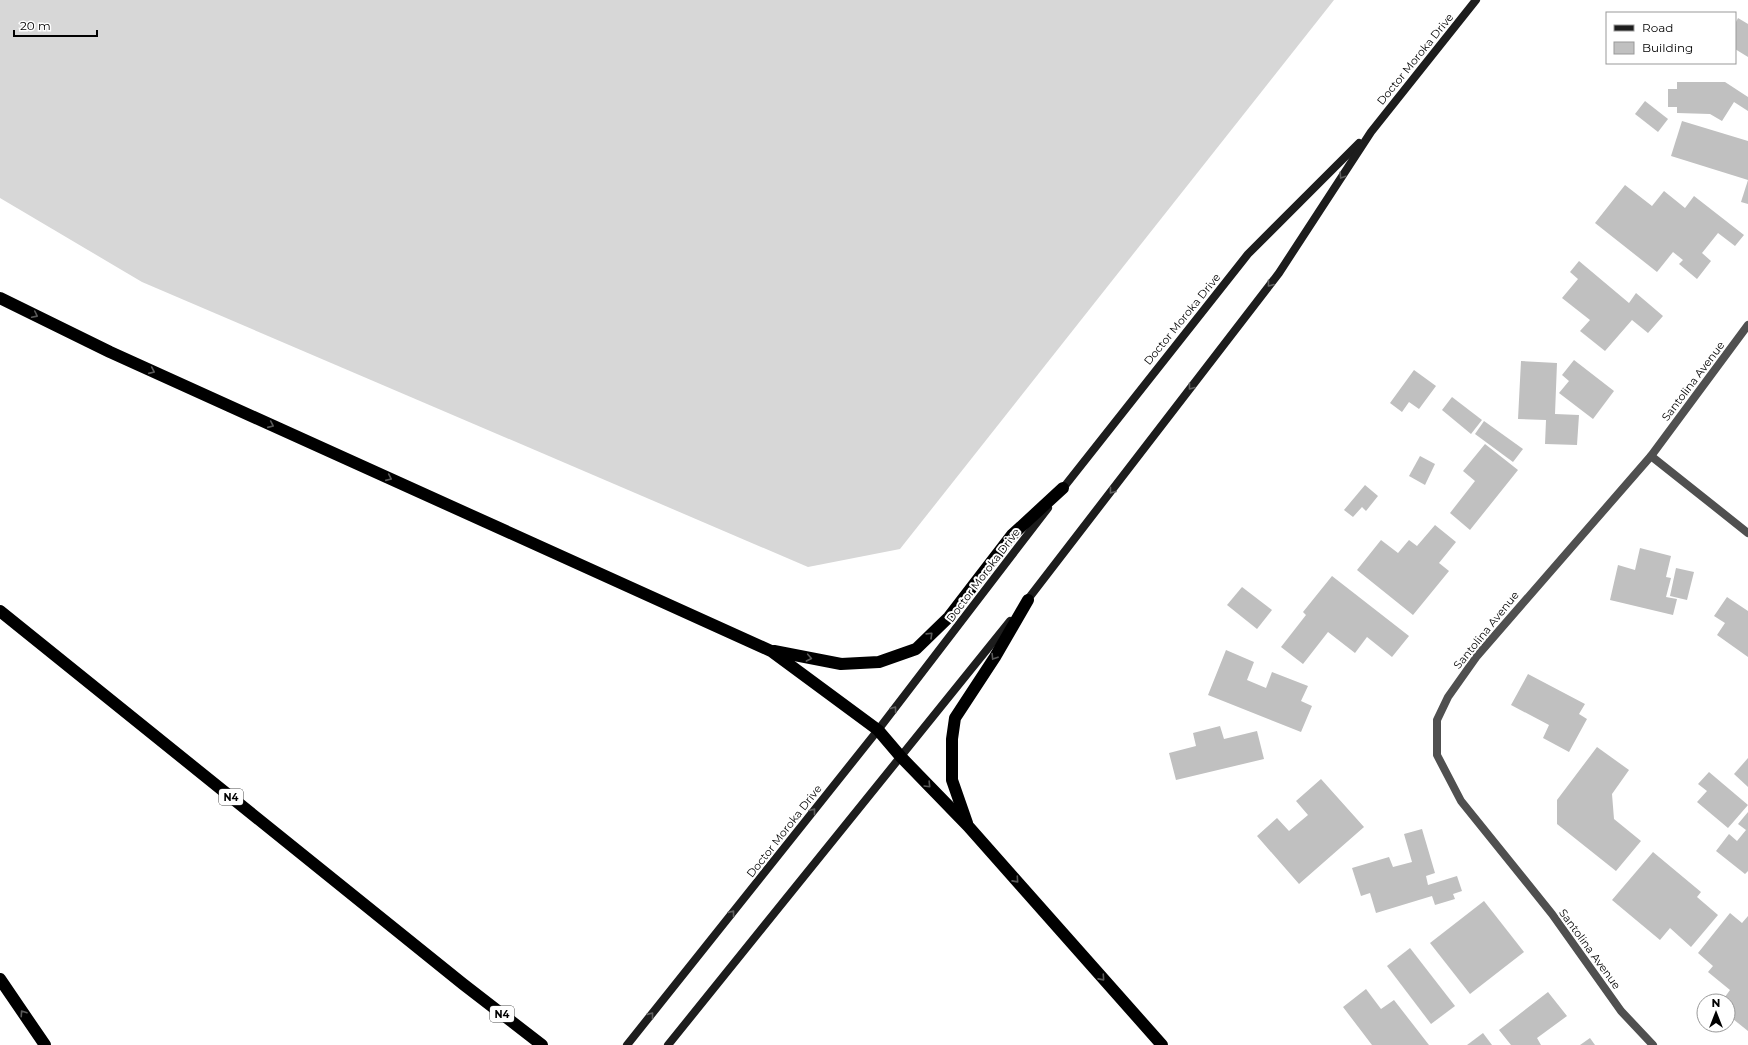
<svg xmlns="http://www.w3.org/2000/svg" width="1748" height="1045" font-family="Montserrat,sans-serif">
<rect width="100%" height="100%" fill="#fff"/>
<polygon fill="#d7d7d7" points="0,0 1334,0 900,549 808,567 142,282 0,198"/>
<g fill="#c0c0c0">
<polygon points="1738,18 1748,24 1748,57 1735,49 1735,24"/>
<polygon points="1677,82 1725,82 1748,97 1748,111 1734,102 1722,121 1710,114 1677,113 1677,107 1668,107 1668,89 1677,89"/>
<polygon points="1645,101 1668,119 1658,132 1635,114"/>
<polygon points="1682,121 1748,141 1748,180 1671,156"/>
<polygon points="1748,180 1748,204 1741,202"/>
<polygon points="1625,185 1652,206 1664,191 1685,208 1694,196 1744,235 1735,246 1718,233 1702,253 1711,261 1697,279 1679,264 1683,260 1673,252 1657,272 1595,223"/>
<polygon points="1579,261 1629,303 1636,293 1663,316 1648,333 1632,320 1605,351 1580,331 1590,320 1562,298 1578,279 1570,272"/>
<polygon points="1574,360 1614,391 1593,419 1559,393 1569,381 1562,375"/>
<polygon points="1521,361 1557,363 1555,414 1579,415 1577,445 1545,444 1546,420 1518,419"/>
<polygon points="1414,370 1436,386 1419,409 1409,402 1402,412 1390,403"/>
<polygon points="1452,397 1482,420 1471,434 1442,410"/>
<polygon points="1484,421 1523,449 1513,462 1475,434"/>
<polygon points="1485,444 1518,470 1470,530 1450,513 1475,481 1463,471"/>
<polygon points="1420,456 1435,464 1425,485 1409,476"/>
<polygon points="1365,485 1378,496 1366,511 1362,507 1353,517 1344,510"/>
<polygon points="1435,525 1456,542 1439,563 1449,571 1413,615 1357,570 1381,540 1398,553 1409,540 1417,546"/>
<polygon points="1640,548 1671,556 1666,577 1671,578 1666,597 1677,599 1673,615 1610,600 1618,565 1635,570"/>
<polygon points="1676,568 1694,572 1687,600 1670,596"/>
<polygon points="1332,576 1409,636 1392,657 1367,637 1355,653 1328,632 1303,664 1281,647 1306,615 1303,612"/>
<polygon points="1242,587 1272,610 1257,629 1227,605"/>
<polygon points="1727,597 1748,611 1748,657 1717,635 1725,623 1714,616"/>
<polygon points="1226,650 1254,662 1247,680 1266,688 1272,672 1308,686 1301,701 1312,706 1301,732 1208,695"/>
<polygon points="1528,674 1585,704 1579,714 1587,719 1569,752 1543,738 1549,725 1511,705"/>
<polygon points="1220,726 1224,739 1257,731 1264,759 1176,780 1169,753 1196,746 1193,733"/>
<polygon points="1597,747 1629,770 1612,794 1614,819 1641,841 1616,871 1557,824 1557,800"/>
<polygon points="1748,758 1748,787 1734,774"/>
<polygon points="1709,772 1748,805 1728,828 1697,802 1707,791 1698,784"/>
<polygon points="1321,779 1364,827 1299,884 1257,836 1277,818 1289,831 1308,815 1296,801"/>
<polygon points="1748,812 1748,871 1745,874 1716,851 1729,834 1737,841 1746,830 1738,824"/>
<polygon points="1422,829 1435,873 1426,876 1428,885 1457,876 1462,891 1453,894 1455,899 1435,905 1432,896 1376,913 1370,893 1361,896 1352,868 1389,857 1393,867 1412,862 1404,834"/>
<polygon points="1653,852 1701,892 1697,897 1718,915 1691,947 1670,928 1660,940 1612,900"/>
<polygon points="1484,901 1524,952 1470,994 1430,943"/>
<polygon points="1730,913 1742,923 1748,916 1748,1031 1728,1015 1728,1001 1722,1001 1730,990 1708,972 1713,966 1698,953"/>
<polygon points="1410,948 1455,1006 1431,1024 1387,966"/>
<polygon points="1366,989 1381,1009 1394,1000 1429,1045 1372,1045 1343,1007"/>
<polygon points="1548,992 1567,1016 1537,1038 1541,1045 1511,1045 1499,1030"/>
<polygon points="1483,1033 1492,1045 1467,1045"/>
<polygon points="1590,1038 1595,1045 1580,1045"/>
</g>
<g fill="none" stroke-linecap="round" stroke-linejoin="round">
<g stroke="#505050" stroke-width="8">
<polyline points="1651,456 1748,533"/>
<polyline points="1653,1045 1621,1011 1552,914 1461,801 1437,755 1437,720 1448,697 1477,656 1651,456 1748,325"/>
</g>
<g stroke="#1d1d1d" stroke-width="8">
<polyline points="1060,492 1248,254 1359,143"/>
<polyline points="1025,603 1279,273 1371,132 1476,0"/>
<polyline points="627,1045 878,730 1048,508"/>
<polyline points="668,1045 1010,621"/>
</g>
<g stroke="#000" stroke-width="12">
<polyline points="0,298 110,352 771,651 878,730 901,757 968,826 1162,1045"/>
<polyline points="0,611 463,984 542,1045"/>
<polyline points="774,651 841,664 879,662 916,649 949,617 1012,535 1063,488"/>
<polyline points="967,823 952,780 952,739 955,718 995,657 1028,600"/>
<polyline points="0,979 45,1045"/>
</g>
</g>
<defs><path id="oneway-chevron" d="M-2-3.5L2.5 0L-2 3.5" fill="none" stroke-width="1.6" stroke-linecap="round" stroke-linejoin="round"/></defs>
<g stroke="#616161">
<use href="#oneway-chevron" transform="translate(1342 176) rotate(123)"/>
<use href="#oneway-chevron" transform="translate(1270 284) rotate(128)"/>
<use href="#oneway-chevron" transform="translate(1191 387) rotate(128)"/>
<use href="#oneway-chevron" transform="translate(1112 491) rotate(128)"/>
<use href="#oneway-chevron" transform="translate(894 709) rotate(-53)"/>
<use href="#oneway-chevron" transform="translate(813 811) rotate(-52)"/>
<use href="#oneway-chevron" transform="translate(732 913) rotate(-52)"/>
<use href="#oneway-chevron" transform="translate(651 1015) rotate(-51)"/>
</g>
<g stroke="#595959">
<use href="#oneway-chevron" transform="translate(35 315) rotate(26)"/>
<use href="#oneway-chevron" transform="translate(152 371) rotate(24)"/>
<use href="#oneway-chevron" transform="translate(271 425) rotate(24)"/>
<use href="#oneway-chevron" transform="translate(389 478) rotate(24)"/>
<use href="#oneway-chevron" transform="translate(930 635) rotate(-44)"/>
<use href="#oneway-chevron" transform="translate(994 657) rotate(122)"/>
<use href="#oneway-chevron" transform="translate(809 658) rotate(11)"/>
<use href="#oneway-chevron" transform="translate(928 785) rotate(46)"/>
<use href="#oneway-chevron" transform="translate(1016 880) rotate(48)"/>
<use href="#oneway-chevron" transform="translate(1102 978) rotate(48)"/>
<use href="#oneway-chevron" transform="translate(23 1013) rotate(-124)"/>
</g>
<g text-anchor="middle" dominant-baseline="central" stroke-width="4" stroke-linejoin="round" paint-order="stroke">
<g fill="#fff" stroke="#4c4c4c" stroke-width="1">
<rect x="219" y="789" width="24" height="16" rx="3"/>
<rect x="490" y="1006" width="24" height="16" rx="3"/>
</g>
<g font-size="10" font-weight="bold" fill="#000">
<text x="231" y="797">N4</text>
<text x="502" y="1014">N4</text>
</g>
<g font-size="11" fill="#000" stroke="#fff">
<text transform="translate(1415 59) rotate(-51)">Doctor Moroka Drive</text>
<text transform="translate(1182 319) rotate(-51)">Doctor Moroka Drive</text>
<text transform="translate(1693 381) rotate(-53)">Santolina Avenue</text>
<text transform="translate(983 575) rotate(-53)">Doctor Moroka Drive</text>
<text transform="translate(1486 630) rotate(-51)">Santolina Avenue</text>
<text transform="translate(784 831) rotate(-52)">Doctor Moroka Drive</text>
<text transform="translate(1590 949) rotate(54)">Santolina Avenue</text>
</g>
</g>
<rect x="1606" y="12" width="130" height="52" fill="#ffffff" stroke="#999999"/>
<rect x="1614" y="25" width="20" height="6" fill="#1d1d1d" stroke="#999999"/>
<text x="1642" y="32" font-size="12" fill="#000000">Road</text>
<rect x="1614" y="42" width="20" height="12" fill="#c0c0c0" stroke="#999999"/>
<text x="1642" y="52" font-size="12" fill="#000000">Building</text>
<g transform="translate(1716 1013)"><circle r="19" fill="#ffffff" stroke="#999999"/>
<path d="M0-3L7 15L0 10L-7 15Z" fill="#000000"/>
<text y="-6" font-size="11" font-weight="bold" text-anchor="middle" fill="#000000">N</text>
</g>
<path d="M14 30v6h83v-6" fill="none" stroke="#000000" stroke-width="2"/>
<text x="20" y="30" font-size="12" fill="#000000" stroke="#ffffff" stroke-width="3" paint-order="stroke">20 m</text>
</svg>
